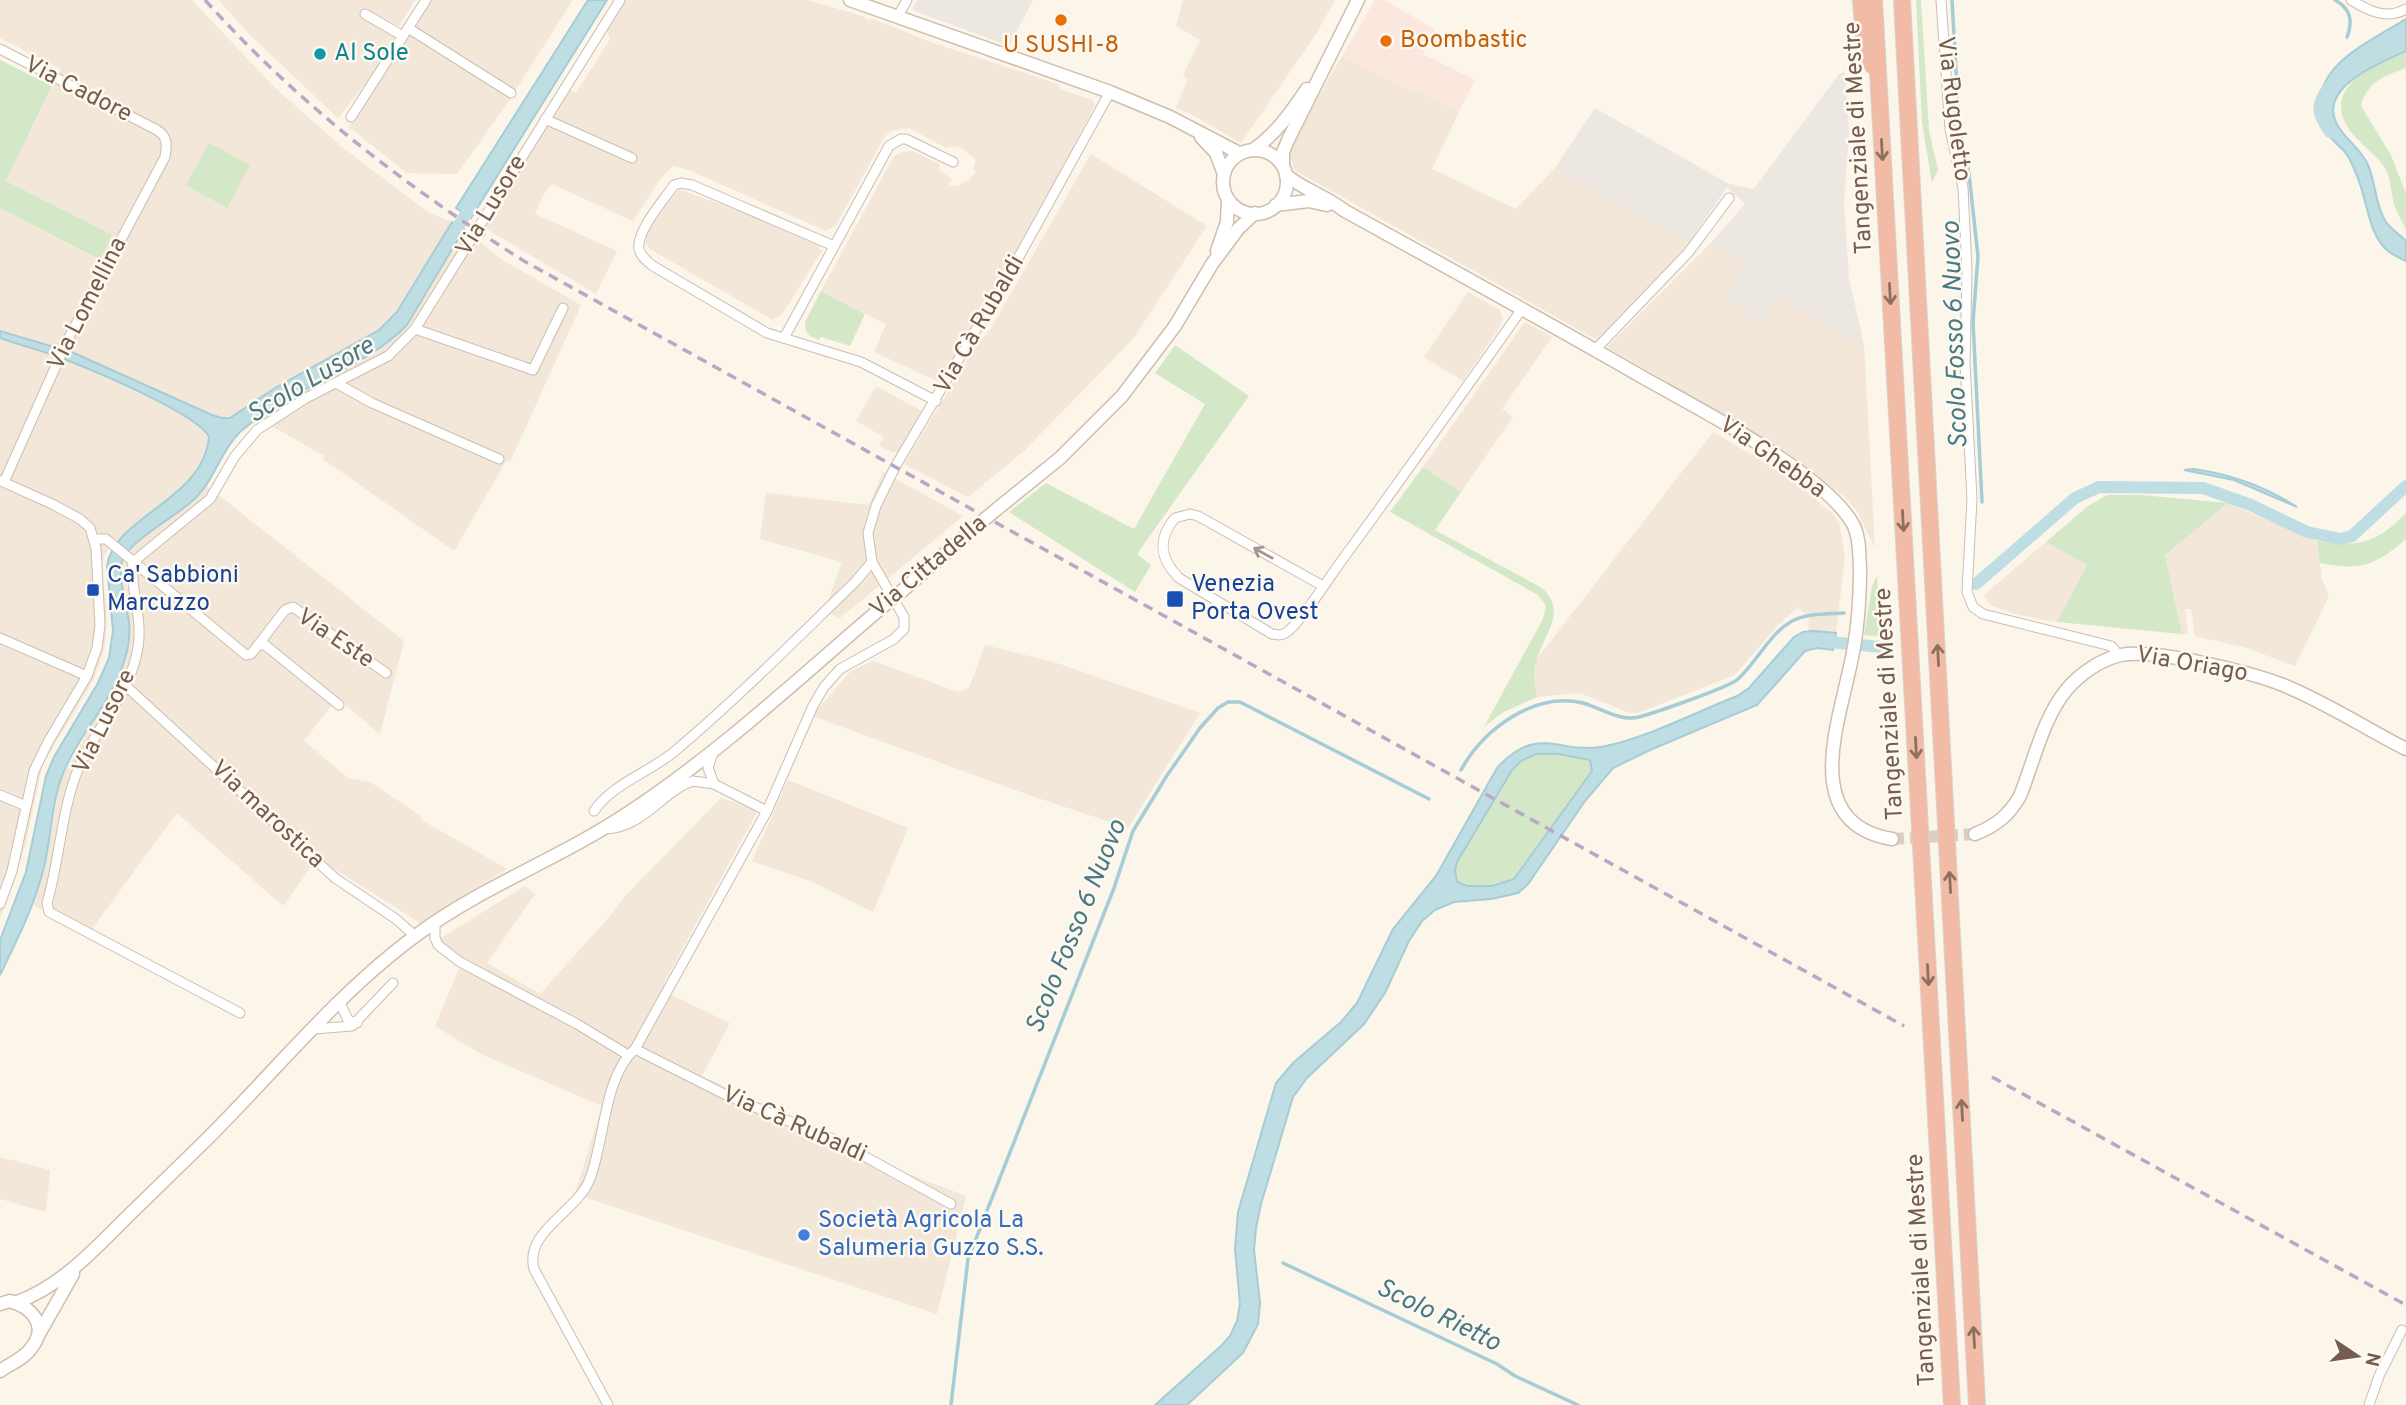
<svg xmlns="http://www.w3.org/2000/svg" width="2406" height="1405" font-family="Overpass,sans-serif">
<rect width="100%" height="100%" fill="#fbf5ea"/>
<g fill="#f2e7d8">
<polygon points="0,0 192,0 274,87 341,146 429,213 452,222 397,312 369,338 275,388 237,415 222,418 74,353 0,331 0,208 99,260 112,236 6,181 61,69 0,38"/>
<polygon points="219,0 415,0 399,26 364,8 361,18 397,37 382,63 338,118 248,33"/>
<polygon points="431,0 573,0 515,91 413,28"/>
<polygon points="624,0 808,0 865,17 866,20 873,19 928,41 1058,84 1060,89 1092,100 1095,105 1047,197 975,325 944,374 937,381 874,352 886,324 821,291 894,156 903,152 913,151 939,164 940,171 952,179 949,185 957,186 970,179 976,172 973,169 976,160 961,148 955,146 946,148 909,128 892,131 885,136 836,225 826,231 689,170 673,166 661,178 633,221 552,184 543,195 535,214 617,251 596,294 483,227 567,89 576,93 610,39 606,28"/>
<polygon points="1183,0 1335,0 1316,34 1241,143 1191,114 1176,108 1188,79 1183,75 1200,40 1176,26"/>
<polygon points="409,35 511,98 457,174 407,173 349,127"/>
<polygon points="1342,56 1459,112 1432,169 1516,209 1555,168 1689,243 1622,317 1597,340 1294,170 1290,153 1293,141"/>
<polygon points="1091,154 1207,226 1133,339 1024,451 968,497 904,464 970,355 991,328"/>
<polygon points="679,189 757,218 820,246 819,249 822,251 783,313 773,320 648,248 645,241 647,232"/>
<polygon points="464,229 501,259 581,305 510,462 506,461 454,551 323,459 324,456 258,418 281,402 375,352 395,337 407,324"/>
<polygon points="1712,242 1746,266 1759,324 1779,295 1857,345 1864,345 1875,548 1857,511 1846,498 1815,473 1785,451 1607,347"/>
<polygon points="1468,292 1500,310 1503,319 1498,330 1463,381 1424,357"/>
<polygon points="1525,322 1552,337 1502,409 1513,417 1461,492 1423,467"/>
<polygon points="0,338 66,360 165,405 202,426 209,437 203,459 186,486 150,513 120,541 116,538 104,556 101,571 107,606 106,638 104,650 94,679 42,766 25,847 0,919"/>
<polygon points="876,386 922,411 899,453 892,452 879,446 884,437 856,421"/>
<polygon points="1713,432 1766,463 1803,489 1832,513 1839,522 1845,556 1836,633 1808,631 1809,617 1798,607 1778,625 1735,675 1638,713 1630,713 1580,693 1537,697 1534,685 1536,660"/>
<polygon points="883,472 963,516 839,619 825,609 842,562 760,539 766,493 869,505"/>
<polygon points="207,486 404,641 380,734 337,698 304,741 348,778 370,782 421,816 420,819 507,869 420,923 322,861 314,863 283,906 177,813 91,930 34,906 44,870 61,779 115,685 129,640 129,624 121,570 121,561 141,540 192,502"/>
<polygon points="2228,503 2317,541 2322,579 2329,596 2295,666 2247,648 2195,636 2191,609 2185,609 2188,635 2182,634 2165,555"/>
<polygon points="2046,542 2087,565 2057,622 2018,615 1990,605 1984,595"/>
<polygon points="985,645 1057,663 1200,713 1128,828 1026,794 812,716 851,671 873,661 958,692 969,688"/>
<polygon points="788,780 908,828 873,912 813,882 752,861"/>
<polygon points="721,798 758,810 664,983 669,994 730,1023 702,1076 896,1169 966,1196 937,1314 575,1194 602,1106 481,1054 435,1026 462,961 438,940 525,886 535,894 487,963 540,994 610,916 624,897"/>
<polygon points="0,1157 50,1170 46,1212 0,1199"/>
</g>
<polygon fill="#fbe7de" points="1375,0 1385,0 1435,30 1423,54 1475,80 1459,112 1342,56"/>
<g fill="#ede7e2">
<polygon points="917,0 1033,0 1009,46 912,10"/>
<polygon points="1845,71 1849,133 1844,200 1849,278 1864,345 1857,345 1779,295 1759,324 1723,297 1745,266 1712,242 1745,204 1727,187 1689,243 1555,168 1595,108 1729,184 1754,189 1839,74"/>
</g>
<g fill="#d4e8c8">
<polygon points="1916,0 1921,0 1929,131 1938,170 1932,183 1922,122"/>
<path d="M2406,50V68C2385,75 2366,83 2361,106L2391,155L2406,194V229C2402,221 2397,213 2394,204C2391,193 2391,177 2385,168C2376,154 2361,145 2351,132C2319,88 2373,65 2406,50Z"/>
<polygon points="0,60 52,86 6,181 112,235 100,260 0,208"/>
<polygon points="209,143 250,165 227,208 186,185"/>
<polygon points="821,291 865,314 850,346 821,337 819,340 810,336 806,331 805,322"/>
<polygon points="1175,345 1249,396 1137,554 1151,565 1135,592 1009,512 1046,483 1134,529 1205,404 1155,373"/>
<path d="M1423,467L1461,492L1435,530L1542,588C1568,612 1544,633 1537,659C1533,672 1534,684 1537,697L1502,713L1484,727L1543,619L1546,606L1538,595L1390,512Z"/>
<polygon points="2107,495 2142,495 2228,503 2165,555 2182,634 2057,622 2087,565 2046,542 2088,506"/>
<path d="M2406,513V539C2375,566 2360,571 2320,563L2317,541C2358,547 2376,544 2406,513Z"/>
<polygon points="1877,576 1882,637 1864,635 1872,586"/>
<polygon points="1536,754 1558,754 1590,760 1592,771 1514,879 1492,886 1468,886 1457,882 1455,870 1457,862 1512,770 1521,761"/>
</g>
<g fill="#bfdee4" stroke="#a6ccd5" stroke-width="2" fill-rule="evenodd">
<polygon points="588,0 607,0 471,218 456,208"/>
<path d="M2406,19V51C2381,62 2315,88 2338,126C2346,140 2361,149 2368,165C2376,183 2375,205 2386,222C2391,229 2400,235 2406,241V261C2400,258 2392,255 2387,250C2368,234 2367,198 2357,176C2354,168 2350,158 2345,152C2339,145 2331,140 2327,132C2298,72 2364,45 2406,19Z"/>
<path d="M452,222L464,229L407,325C365,368 303,383 255,420C250,424 244,428 239,433C219,453 214,483 191,502C174,517 132,540 123,559C116,571 127,607 129,622C130,634 129,647 125,658C113,703 76,736 61,779C51,807 51,839 44,867C35,905 17,940 0,975V940L26,872L46,776L54,757L98,683L109,658L113,631L107,566C114,516 203,501 209,437C200,415 94,371 67,360C46,352 22,346 0,338V331L74,353L212,415L222,418H230L275,388L379,330L397,312Z"/>
<path d="M2194,469C2233,475 2264,486 2297,507L2234,480L2184,470Z"/>
<path d="M1813,631L1836,633L1833,650L1817,648L1805,651L1757,705L1650,750L1613,768L1585,801L1528,884L1518,893L1491,899L1454,902L1435,910L1422,921L1409,941L1385,993L1364,1024L1307,1078L1293,1097L1261,1204L1256,1228L1254,1250L1260,1303L1258,1324L1243,1353L1187,1405H1155L1221,1346L1230,1336L1237,1321L1240,1304L1235,1249L1238,1212L1276,1083L1293,1063L1341,1022L1357,1003L1393,929L1436,876L1497,768C1539,722 1559,756 1606,746C1651,736 1694,713 1737,696L1749,688L1794,637L1803,632ZM1536,754H1558L1590,760L1592,771L1514,879L1492,886H1468L1457,882L1455,870L1457,862L1512,770L1521,761Z"/>
</g>
<g fill="none" stroke-linecap="round" stroke-linejoin="round">
<g stroke="#a6ccd5" stroke-width="3.5">
<polyline points="1952,0 1959,123 1969,174 1978,256 1973,322 1982,502"/>
<path d="M2335,0C2351,9 2353,21 2347,37"/>
<path d="M1461,770C1483,730 1534,691 1583,703C1601,708 1620,722 1639,717C1654,713 1730,687 1738,679C1757,662 1769,634 1792,621C1807,613 1828,614 1844,613"/>
<polyline points="1283,1263 1497,1364 1515,1376 1578,1405"/>
<polyline points="951,1405 968,1259 1114,888 1133,831 1166,777 1200,728 1218,708 1228,702 1240,702 1429,799"/>
</g>
<g stroke="#bfdee4" stroke-width="12">
<path d="M2329,87C2315,106 2317,113 2330,132"/>
<polyline points="451,238 473,203"/>
<polyline points="1976,584 2075,498 2099,487 2203,488 2251,505 2307,532 2340,539 2352,536 2406,486"/>
<polyline points="1818,641 1882,647"/>
</g>
<polyline stroke="#d9cfc3" stroke-width="12" stroke-dasharray="12 6" stroke-linecap="butt" points="1892,839 1975,834"/>
<defs>
<g id="street">
<polyline points="1941,0 1950,129 1963,188 1967,270 1965,363 1972,499 1967,592 1973,607 1983,614 2111,646 2119,655"/>
<path d="M2351,0C2369,11 2386,20 2406,9"/>
<polyline points="365,14 403,36"/>
<polyline points="898,16 907,0"/>
<polyline points="408,28 511,93"/>
<path d="M0,49L157,130C168,137 167,145 165,157L67,341L4,482"/>
<polyline points="351,117 426,0"/>
<polyline points="545,119 632,158"/>
<path d="M834,246L692,185L681,183L674,185C664,200 636,231 639,249C641,257 647,261 653,266L767,333L861,362L936,401"/>
<polyline points="415,329 533,370 563,308"/>
<polyline points="784,338 889,146 901,139 906,139 953,162"/>
<polyline points="1595,350 1688,253 1729,198"/>
<polyline points="336,383 372,403 499,459"/>
<polyline points="95,539 106,539 111,543 246,655 251,654 258,645 265,645 339,705"/>
<path d="M1323,586L1198,516L1190,514L1175,518C1157,539 1160,559 1179,578L1272,634C1278,635 1282,636 1287,632C1302,621 1332,573 1345,556C1405,474 1463,392 1522,309"/>
<polyline points="0,638 87,676"/>
<polyline points="258,645 285,610 293,607 386,673"/>
<polyline points="126,686 335,878 396,919 415,936"/>
<polyline points="713,753 708,768 714,784"/>
<polyline points="0,795 26,806"/>
<path d="M594,811C612,784 650,772 675,751C738,698 796,639 855,582L872,562"/>
<path d="M605,829C644,828 662,791 693,781L714,784L767,811"/>
<polyline points="0,904 12,871 34,771 48,742 87,676 97,648 100,625 96,548 90,528 80,519 52,504 1,481"/>
<polyline points="435,922 435,938 438,945 460,962 577,1024 628,1055"/>
<polyline points="340,1003 348,1020 357,1023"/>
<path d="M240,1013L49,912L47,903C60,859 61,810 79,767C97,726 131,693 138,647C143,619 130,591 133,562L210,499L235,456L257,430L306,398L388,356L415,329L620,0"/>
<polyline points="314,1029 352,1026 393,983"/>
<polyline points="635,1049 728,1096 833,1139 951,1204"/>
<path d="M608,1405L534,1269C524,1232 576,1212 589,1181C605,1143 603,1077 635,1049L767,811L813,706L824,687L840,669L894,639L904,629V617L872,562L868,533L876,506L895,467L1016,262L1110,92"/>
<polyline points="2369,1405 2379,1376 2402,1330"/>
</g>
<g id="secondary">
<polyline points="850,0 1110,92 1170,117 1239,153"/>
<polyline points="1201,137 1216,153 1224,174"/>
<path d="M1253,150C1276,134 1292,111 1307,89"/>
<circle cx="1255" cy="182" r="32"/>
<polyline points="1283,166 1283,152 1289,138 1358,0"/>
<path d="M1286,175C1304,190 1326,196 1345,211C1445,266 1545,321 1644,378C1697,408 1827,474 1854,526C1860,539 1859,554 1860,568C1860,600 1858,631 1851,662C1839,723 1799,823 1892,839"/>
<polyline points="1276,205 1308,201 1327,205"/>
<polyline points="1217,251 1227,222 1228,199"/>
<polyline points="997,509 1060,458 1122,396 1175,326 1212,264 1238,229 1255,213"/>
<polyline points="902,591 979,524"/>
<path d="M1975,834C1996,826 2009,815 2020,796C2034,761 2043,718 2067,689C2080,674 2101,659 2121,655C2153,648 2250,672 2283,685C2325,702 2365,728 2406,749"/>
<path d="M15,1303C60,1287 93,1251 126,1218C152,1193 177,1168 203,1143C273,1074 338,992 418,934C483,886 561,858 628,813C721,752 802,675 887,603"/>
<path d="M0,1304L10,1301C31,1307 49,1325 32,1347C25,1358 10,1364 0,1371"/>
<polyline points="39,1334 73,1274"/>
</g>
<g id="highway">
<polyline points="1861,0 1864,44 1873,66"/>
<polyline points="1874,0 1952,1405"/>
<polyline points="1902,0 1977,1405"/>
</g>
</defs>
<use href="#street" stroke="#cdbdb0" stroke-width="11"/>
<use href="#secondary" stroke="#cfbead" stroke-width="15"/>
<use href="#highway" stroke="#d8d2cd" stroke-width="18"/>
<use href="#street" stroke="#fff" stroke-width="9"/>
<use href="#secondary" stroke="#fff" stroke-width="12"/>
<use href="#highway" stroke="#f1bba5" stroke-width="16"/>
<g stroke="#b8a8c5" stroke-width="3.5" stroke-dasharray="10 7" stroke-linecap="butt">
<path d="M205,0C299,105 405,186 524,261L1904,1026"/>
<polyline points="1992,1077 2406,1305"/>
</g>
<defs>
<g id="secondary-bridge">
<polyline points="979,524 997,509"/>
<polyline points="887,603 902,591"/>
</g>
</defs>
<use href="#secondary-bridge" stroke="#cfbead" stroke-width="15" stroke-linecap="butt"/>
<use href="#secondary-bridge" stroke="#fff" stroke-width="12"/>
</g>
<defs><path id="oneway-shaft" d="M-6 0H5M1.5-3L5.5 0L1.5 3" fill="none" stroke-width="1.6" stroke-linecap="round" stroke-linejoin="round" transform="scale(1.75)"/></defs>
<g stroke="#8d705f">
<use href="#oneway-shaft" transform="translate(1882 150) rotate(87)"/>
<use href="#oneway-shaft" transform="translate(1890 294) rotate(87)"/>
<use href="#oneway-shaft" transform="translate(1903 521) rotate(87)"/>
<use href="#oneway-shaft" transform="translate(1938 655) rotate(-93)"/>
<use href="#oneway-shaft" transform="translate(1916 748) rotate(87)"/>
<use href="#oneway-shaft" transform="translate(1950 882) rotate(-93)"/>
<use href="#oneway-shaft" transform="translate(1928 975) rotate(87)"/>
<use href="#oneway-shaft" transform="translate(1962 1110) rotate(-93)"/>
<use href="#oneway-shaft" transform="translate(1974 1337) rotate(-93)"/>
</g>
<use stroke="#a5968c" href="#oneway-shaft" transform="translate(1263 553) rotate(-151)"/>
<g fill="#e8710a" stroke="#fef9f0" stroke-width="2.5">
<circle cx="1061" cy="20" r="7"/>
<circle cx="1386" cy="41" r="7"/>
</g>
<circle fill="#0f9aa8" stroke="#fef9f0" stroke-width="2.5" cx="320" cy="54" r="7"/>
<g fill="#1a4fb4" stroke="#fef9f0" stroke-width="2.5">
<rect x="86" y="583" width="14" height="14" rx="3.5"/>
<rect x="1166" y="590" width="18" height="18" rx="3.5"/>
</g>
<circle fill="#3f7fe0" stroke="#fef9f0" stroke-width="2.5" cx="804" cy="1235" r="7"/>
<g text-anchor="middle" dominant-baseline="central" stroke-width="5" stroke-linejoin="round" paint-order="stroke">
<g font-size="24" fill="#c56008" stroke="#fef9f0" text-anchor="start">
<text x="1400" y="41">Boombastic</text>
<text x="1061" y="46" text-anchor="middle">U SUSHI-8</text>
</g>
<g font-size="24" fill="#0d838f" stroke="#fef9f0" text-anchor="start">
<text x="334" y="54">Al Sole</text>
</g>
<g font-size="24" fill="#745d4e" stroke="#fef9f0">
<text transform="translate(78 90) rotate(27)">Via Cadore</text>
<text transform="translate(1953 109) rotate(83)">Via Rugoletto</text>
<text transform="translate(1859 138) rotate(-93)">Tangenziale di Mestre</text>
<text transform="translate(492 206) rotate(-59)">Via Lusore</text>
<text transform="translate(88 304) rotate(-63)">Via Lomellina</text>
<text transform="translate(980 325) rotate(-60)">Via Cà Rubaldi</text>
<text transform="translate(1772 458) rotate(35)">Via Ghebba</text>
<text transform="translate(929 567) rotate(-40)">Via Cittadella</text>
<text transform="translate(335 639) rotate(34)">Via Este</text>
<text transform="translate(2192 665) rotate(10)">Via Oriago</text>
<text transform="translate(1890 704) rotate(-93)">Tangenziale di Mestre</text>
<text transform="translate(105 722) rotate(-64)">Via Lusore</text>
<text transform="translate(267 815) rotate(43)">Via marostica</text>
<text transform="translate(794 1125) rotate(24)">Via Cà Rubaldi</text>
<text transform="translate(1922 1270) rotate(-93)">Tangenziale di Mestre</text>
</g>
<g font-size="24" fill="#164399" stroke="#fef9f0" text-anchor="start">
<text x="107" y="576">Ca' Sabbioni<tspan x="107" dy="28">Marcuzzo</tspan></text>
<text x="1191" y="585">Venezia<tspan x="1191" dy="28">Porta Ovest</tspan></text>
</g>
<g font-size="24" fill="#366cbe" stroke="#fef9f0" text-anchor="start">
<text x="818" y="1221">Società Agricola La<tspan x="818" dy="28">Salumeria Guzzo S.S.</tspan></text>
</g>
<g font-size="26" font-style="italic" fill="#497a86" stroke="#fef9f0">
<text transform="translate(1956 335) rotate(-92)">Scolo Fosso 6 Nuovo</text>
<text transform="translate(311 381) rotate(-31)">Scolo Lusore</text>
<text transform="translate(1077 927) rotate(-68)">Scolo Fosso 6 Nuovo</text>
<text transform="translate(1438 1316) rotate(26)">Scolo Rietto</text>
</g>
</g>
<g transform="translate(2357 1356) rotate(103)" stroke="#fef9f0" stroke-width="5" paint-order="stroke">
<path d="M0-5L12 26L0 18L-12 26Z" fill="#745d4e"/>
<text y="-10" font-size="19" font-weight="bold" text-anchor="middle" fill="#745d4e">N</text>
</g>
</svg>
